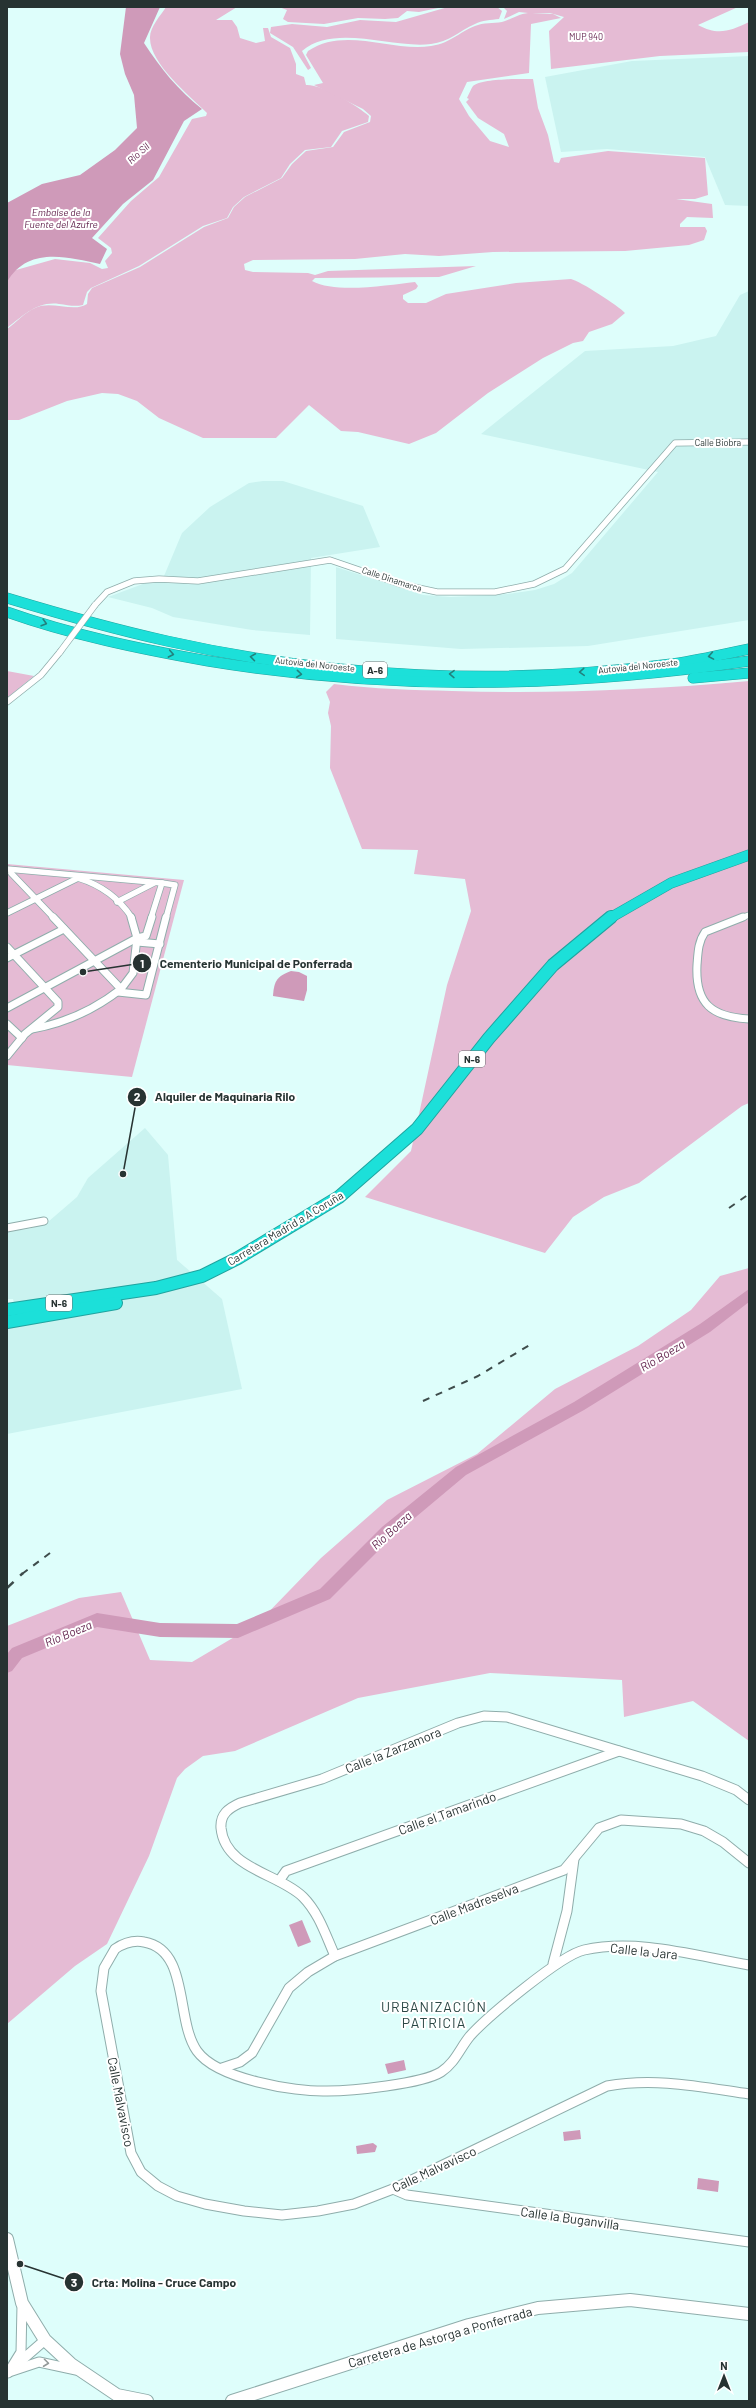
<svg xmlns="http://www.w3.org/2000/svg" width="756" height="2408" font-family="Barlow,sans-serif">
<rect width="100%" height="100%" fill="#defefb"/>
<g fill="#caf3f0">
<polygon points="749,56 749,206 725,205 705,157 607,149 561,152 545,77 632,61"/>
<polygon points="749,291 749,620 588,646 461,649 336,639 336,567 423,595 451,597 508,594 535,590 554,584 572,573 658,472 481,434 585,351 673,346 716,336 740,295"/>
<polygon points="263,481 283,481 363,506 380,547 311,558 310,635 252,630 173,617 152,608 108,597 164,576 182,533 210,507 249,483"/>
<polygon points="145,1128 168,1155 177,1260 222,1299 242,1389 7,1434 7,1327 19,1325 13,1299 7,1299 7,1231 29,1229 48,1222 77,1197 88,1178"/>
</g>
<g fill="#e5bbd4">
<path d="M166,7H237L216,20H232L237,27L240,38L256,43L265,41L263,28H268L271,37L290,48L296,64V74L304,77L306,85C322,84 358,106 369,116L368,122L342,131L331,147L305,150L290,164L281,178L244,197L233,207L227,218L203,226L139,266L91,288L87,292L83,305C74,307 68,305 59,304C37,301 23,316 7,328V277L16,270L55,259L90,263L102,269L108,268L105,261L112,253L111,248L98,238L131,201L159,177L192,119L206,116L207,113C189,95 149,63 150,37C150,27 161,15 166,7Z"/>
<polygon points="279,7 443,7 419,12 407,11 398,18 385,19 358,18 324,24 288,22 283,19 287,10"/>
<path d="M448,7H497L502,11L499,19C491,20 482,20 475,24C459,31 449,42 431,44C393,49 335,23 302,51L311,68L308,70L293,47L270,33L271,27L292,24L327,27L360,20L396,22Z"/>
<path d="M503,7H738L698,25C718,36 730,31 749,22V52L660,56L551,69L549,31L564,17L550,13H532L553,14L561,18L531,24L529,73L467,82L459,99L469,116L490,141L509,147L504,134L478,118L466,102L469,99L467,98C469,94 471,89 473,86C481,78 521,79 533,79L538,108L548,135L554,162L559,163L561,158L608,151L705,158L708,195L695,199H676L712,204L713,218L687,217L680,224V227H705L707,231L704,240L689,245L625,251L493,252L439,256L405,254L355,259L253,260L244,264L245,270L253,272L308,273L315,275L328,271L476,266L439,277L315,278L312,281C336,294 388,285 415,282L418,286L416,289L403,295V299L408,303H426L446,294L516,283L571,279C580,281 619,306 625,313L612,324L589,332L583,341L573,343L543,358L488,393L436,433L409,444L358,432L341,431L309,405L276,438H203L159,418L137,401L118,394L102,393L67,401L19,420H7V329C16,323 25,312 35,308C51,300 74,313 87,304L88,294L92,288L140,267L204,227L228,218L234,207L245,197L282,178L292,164L306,151L333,147L344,132L370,122L371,116L363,109L314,85L323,83L306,55L308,51C345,26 391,52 431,46C452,43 461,30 478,25C487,22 497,24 505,21C514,18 519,14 528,13L519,12L504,19L507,11Z"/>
<polygon points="7,671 34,676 7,698"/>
<path d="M749,681V1103L742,1106L639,1183L604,1197L573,1217L545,1253L365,1197L411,1151L447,985L471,911L465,879L414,874L418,850L362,849L330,768L331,726L328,713L330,702L326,692L334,684C374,689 413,690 452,691C551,694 650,690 749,681Z"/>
<polygon points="7,864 184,880 132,1077 7,1065"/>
<polygon points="749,1268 749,1741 693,1701 624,1717 622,1680 490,1673 358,1698 235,1751 203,1756 185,1769 177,1778 149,1856 107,1944 75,1966 7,2024 7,1626 79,1598 121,1592 150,1660 192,1662 258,1623 321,1558 387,1500 477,1454 555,1389 638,1346 691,1310 720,1276"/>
</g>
<g fill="#cf9ab9">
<path d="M126,7H160L144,43C161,69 178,90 202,109L184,121L153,180L123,204L92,238L107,249L100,264C67,257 28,246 7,282V203L42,184L80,175L115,150L137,128L134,95L125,74L120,54Z"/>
<path d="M291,971L299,972L307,976V990L304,1001L273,996C274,981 277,976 291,971Z"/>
<polygon points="302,1920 311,1942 298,1947 289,1925"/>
<polygon points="404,2060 406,2070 388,2074 385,2064"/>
<polygon points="580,2130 581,2139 564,2141 563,2132"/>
<polygon points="373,2143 377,2146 375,2152 357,2154 356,2146"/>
<polygon points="698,2178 719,2181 718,2192 697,2189"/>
</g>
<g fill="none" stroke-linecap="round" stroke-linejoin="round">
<polygon fill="#cf9ab9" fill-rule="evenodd" points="749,1289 749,1302 710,1332 584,1410 466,1475 392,1537 330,1599 238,1638 160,1637 97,1627 22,1658 12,1671 7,1673 7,1654 12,1648 97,1613 160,1623 237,1624 320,1589 382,1527 456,1467 574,1402 700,1324"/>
<defs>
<g id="street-far2">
<polyline points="95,605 107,592 134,581 159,579 198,581 330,560 400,584 437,592 495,592 534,584 565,569 675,443 749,442"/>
<polyline points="7,702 41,675 60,652"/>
<polyline points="7,869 162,883 151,918"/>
<polyline points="11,873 54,918"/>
<polyline points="162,883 175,885 166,918"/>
<polyline points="117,902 154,883"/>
<path d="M7,913L78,878C101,885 119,898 132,918"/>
<polyline points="741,918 749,915"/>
</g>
<g id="street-far1">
<polyline points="53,917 121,989 133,973 137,938 146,936 152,917"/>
<path d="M743,917L705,932C698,942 698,953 697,965C695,1004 712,1017 749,1019"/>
<polyline points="137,942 160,944"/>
<polyline points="7,947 58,1002 58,1007 25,1034 7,1056"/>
<polyline points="7,958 64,929"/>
<polyline points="118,992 146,995 166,917"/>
<polyline points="7,1008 137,938 131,917"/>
<polyline points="7,1024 22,1038"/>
<path d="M32,1029C66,1023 94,1010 121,989"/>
<polyline points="7,1228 44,1221"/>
</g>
<g id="street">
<polyline points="279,1881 286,1871 619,1751"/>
<path d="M335,1956C326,1936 319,1913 303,1897C278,1873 225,1869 221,1828C220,1814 229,1808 240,1803L322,1779L458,1723L484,1716L507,1717L702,1776L736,1790L749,1800"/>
<polyline points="553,1964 567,1911 574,1859"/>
<path d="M749,1965C696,1956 637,1938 584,1950C561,1955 487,2017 470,2036C460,2048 455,2063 441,2072C422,2084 352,2091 327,2091C294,2092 217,2079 197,2051C175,2020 190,1950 144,1942C134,1940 124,1943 115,1949L104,1968L101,1991L131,2153L141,2172L158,2186L177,2196L205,2204L244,2211L282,2215L318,2211L354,2204L393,2189L607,2086C655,2077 701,2087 749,2094"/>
<polyline points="222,2068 240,2062 252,2053 289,1988 308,1972 335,1956 564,1870 599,1828 621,1820 681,1824 704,1831 723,1842 749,1863"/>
<polyline points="393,2189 407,2195 749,2242"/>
<polyline points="15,2366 45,2340"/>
<polyline points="9,2372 39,2362 76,2370"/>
<polyline points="8,2373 21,2352 22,2305"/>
</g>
<g id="secondary">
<polyline points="7,2239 22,2303 45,2340 71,2364 117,2395 147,2401"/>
<polyline points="232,2401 469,2325 538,2308 630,2300 749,2314"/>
</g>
<g id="highway-far1">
<path d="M7,598C60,614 113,629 167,641C331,678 505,686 671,664C697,661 723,654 749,649"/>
<path d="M7,612C72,635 140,649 208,661C392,691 565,688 749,661"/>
<polyline points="693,678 749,673"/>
<polyline points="610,918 671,883 749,855"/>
</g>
<g id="highway">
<polyline points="7,1310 156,1288 202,1276 238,1258 339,1197 417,1129 489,1038 553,965 611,917"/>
<polyline points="7,1322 116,1303"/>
</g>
</defs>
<use href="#street-far2" stroke="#8fadab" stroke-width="7"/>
<use href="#street-far1" stroke="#8fadab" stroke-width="9"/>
<use href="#street" stroke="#8fadab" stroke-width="11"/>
<use href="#secondary" stroke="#8fadab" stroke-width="14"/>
<use href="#highway-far1" stroke="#20a39f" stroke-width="11"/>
<use href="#highway" stroke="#20a39f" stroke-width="14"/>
<use href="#street-far2" stroke="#fff" stroke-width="5.5"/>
<use href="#street-far1" stroke="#fff" stroke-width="7"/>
<use href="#street" stroke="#fff" stroke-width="9"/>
<use href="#secondary" stroke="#fff" stroke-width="12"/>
<use href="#highway-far1" stroke="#1ce0d9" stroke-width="10"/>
<use href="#highway" stroke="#1ce0d9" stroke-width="12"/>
<g stroke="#3e4c4b" stroke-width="2" stroke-dasharray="7 7" stroke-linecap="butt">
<polyline points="729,1208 749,1194"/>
<polyline points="423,1401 478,1376 533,1343"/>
<polyline points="22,1574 50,1553"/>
</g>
<polyline stroke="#3e4c4b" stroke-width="2.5" stroke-dasharray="9 9" stroke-linecap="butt" points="7,1588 23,1573"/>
<defs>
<polyline id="street-bridge" points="60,652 95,605"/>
</defs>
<use href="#street-bridge" stroke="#8fadab" stroke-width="7" stroke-linecap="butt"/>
<use href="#street-bridge" stroke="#fff" stroke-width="5.5"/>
</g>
<defs><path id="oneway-chevron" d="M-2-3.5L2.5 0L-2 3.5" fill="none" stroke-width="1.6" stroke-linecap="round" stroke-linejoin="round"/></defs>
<g stroke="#22817d">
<use href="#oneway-chevron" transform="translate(44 623) rotate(16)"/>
<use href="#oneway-chevron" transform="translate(171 654) rotate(11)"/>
<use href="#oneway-chevron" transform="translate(711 656) rotate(170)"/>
<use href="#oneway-chevron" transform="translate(253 657) rotate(-172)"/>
<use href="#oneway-chevron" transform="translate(582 672) rotate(176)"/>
<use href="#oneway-chevron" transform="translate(299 674) rotate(6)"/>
<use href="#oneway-chevron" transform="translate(452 674) rotate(-179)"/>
</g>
<use stroke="#939998" href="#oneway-chevron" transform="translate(46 2363) rotate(7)"/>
<g text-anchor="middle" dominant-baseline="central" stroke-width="4" stroke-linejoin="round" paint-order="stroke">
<g font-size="9" fill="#672852" stroke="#fff">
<text x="586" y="36">MUP 940</text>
</g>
<g font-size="9" fill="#273332" stroke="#fff">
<text x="718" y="442">Calle Biobra</text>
<text transform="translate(392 579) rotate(18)">Calle Dinamarca</text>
<text transform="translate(315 664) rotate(6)">Autovía del Noroeste</text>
<text transform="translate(638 666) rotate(-6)">Autovía del Noroeste</text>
</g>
<g font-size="10" font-style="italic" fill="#62234d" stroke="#fff">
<text transform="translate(138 153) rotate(-42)">Río Sil</text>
<text x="61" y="212">Embalse de la<tspan x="61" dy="12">Fuente del Azufre</tspan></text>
</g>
<g fill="#fff" stroke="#687070" stroke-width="1">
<rect x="363" y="662" width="24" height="16" rx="3"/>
<rect x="459" y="1051" width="26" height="16" rx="3"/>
<rect x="46" y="1295" width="26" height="16" rx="3"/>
</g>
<g font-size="10" font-weight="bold" fill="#273332">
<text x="375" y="670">A-6</text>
<text x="472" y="1059">N-6</text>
<text x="59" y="1303">N-6</text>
</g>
<g font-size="11" fill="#273332" stroke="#fff">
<text transform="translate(285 1228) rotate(-31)">Carretera Madrid a A Coruña</text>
</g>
<g font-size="12" font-style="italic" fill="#62234d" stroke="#fff">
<text transform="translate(662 1355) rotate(-31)">Río Boeza</text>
<text transform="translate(391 1530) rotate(-42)">Río Boeza</text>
<text transform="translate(68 1633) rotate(-23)">Río Boeza</text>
</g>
<g font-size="13" fill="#273332" stroke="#fff">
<text transform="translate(393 1750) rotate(-22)">Calle la Zarzamora</text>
<text transform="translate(447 1813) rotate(-20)">Calle el Tamarindo</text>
<text transform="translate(474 1904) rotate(-21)">Calle Madreselva</text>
<text transform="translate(644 1951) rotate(6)">Calle la Jara</text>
<text transform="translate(121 2102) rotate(79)">Calle Malvavisco</text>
<text transform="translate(434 2169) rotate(-25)">Calle Malvavisco</text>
<text transform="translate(570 2218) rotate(8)">Calle la Buganvilla</text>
<text transform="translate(440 2337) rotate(-16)">Carretera de Astorga a Ponferrada</text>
</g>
<g font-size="14" letter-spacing="1" fill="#2b4745" stroke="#fff">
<text x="434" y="2006">URBANIZACIÓN<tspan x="434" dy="16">PATRICIA</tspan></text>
</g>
</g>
<path fill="none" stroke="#273332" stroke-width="1.5" d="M83 972L142 963M123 1174L137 1097M20 2264L74 2282"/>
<g fill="#273332" stroke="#fff" stroke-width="1.5">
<circle cx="83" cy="972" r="4"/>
<circle cx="123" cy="1174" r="4"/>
<circle cx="20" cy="2264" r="4"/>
<circle cx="142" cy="963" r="10"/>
<circle cx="137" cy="1097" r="10"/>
<circle cx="74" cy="2282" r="10"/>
</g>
<g font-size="12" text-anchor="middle" font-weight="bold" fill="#fff">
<text x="142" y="968">1</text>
<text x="137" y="1101">2</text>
<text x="74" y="2287">3</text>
</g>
<g font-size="12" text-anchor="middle" font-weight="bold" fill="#273332" stroke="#fff" stroke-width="4" stroke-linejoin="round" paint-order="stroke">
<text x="256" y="968">Cementerio Municipal de Ponferrada</text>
<text x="225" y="1101">Alquiler de Maquinaria Rilo</text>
<text x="164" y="2287">Crta: Molina - Cruce Campo</text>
</g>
<rect width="756" height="2408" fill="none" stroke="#273332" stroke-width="16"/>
<g transform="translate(724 2376)" stroke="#ffffff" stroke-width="3" paint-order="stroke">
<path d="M0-3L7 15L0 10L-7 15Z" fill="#273332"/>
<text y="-6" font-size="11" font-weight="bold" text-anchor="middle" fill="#273332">N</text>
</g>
</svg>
